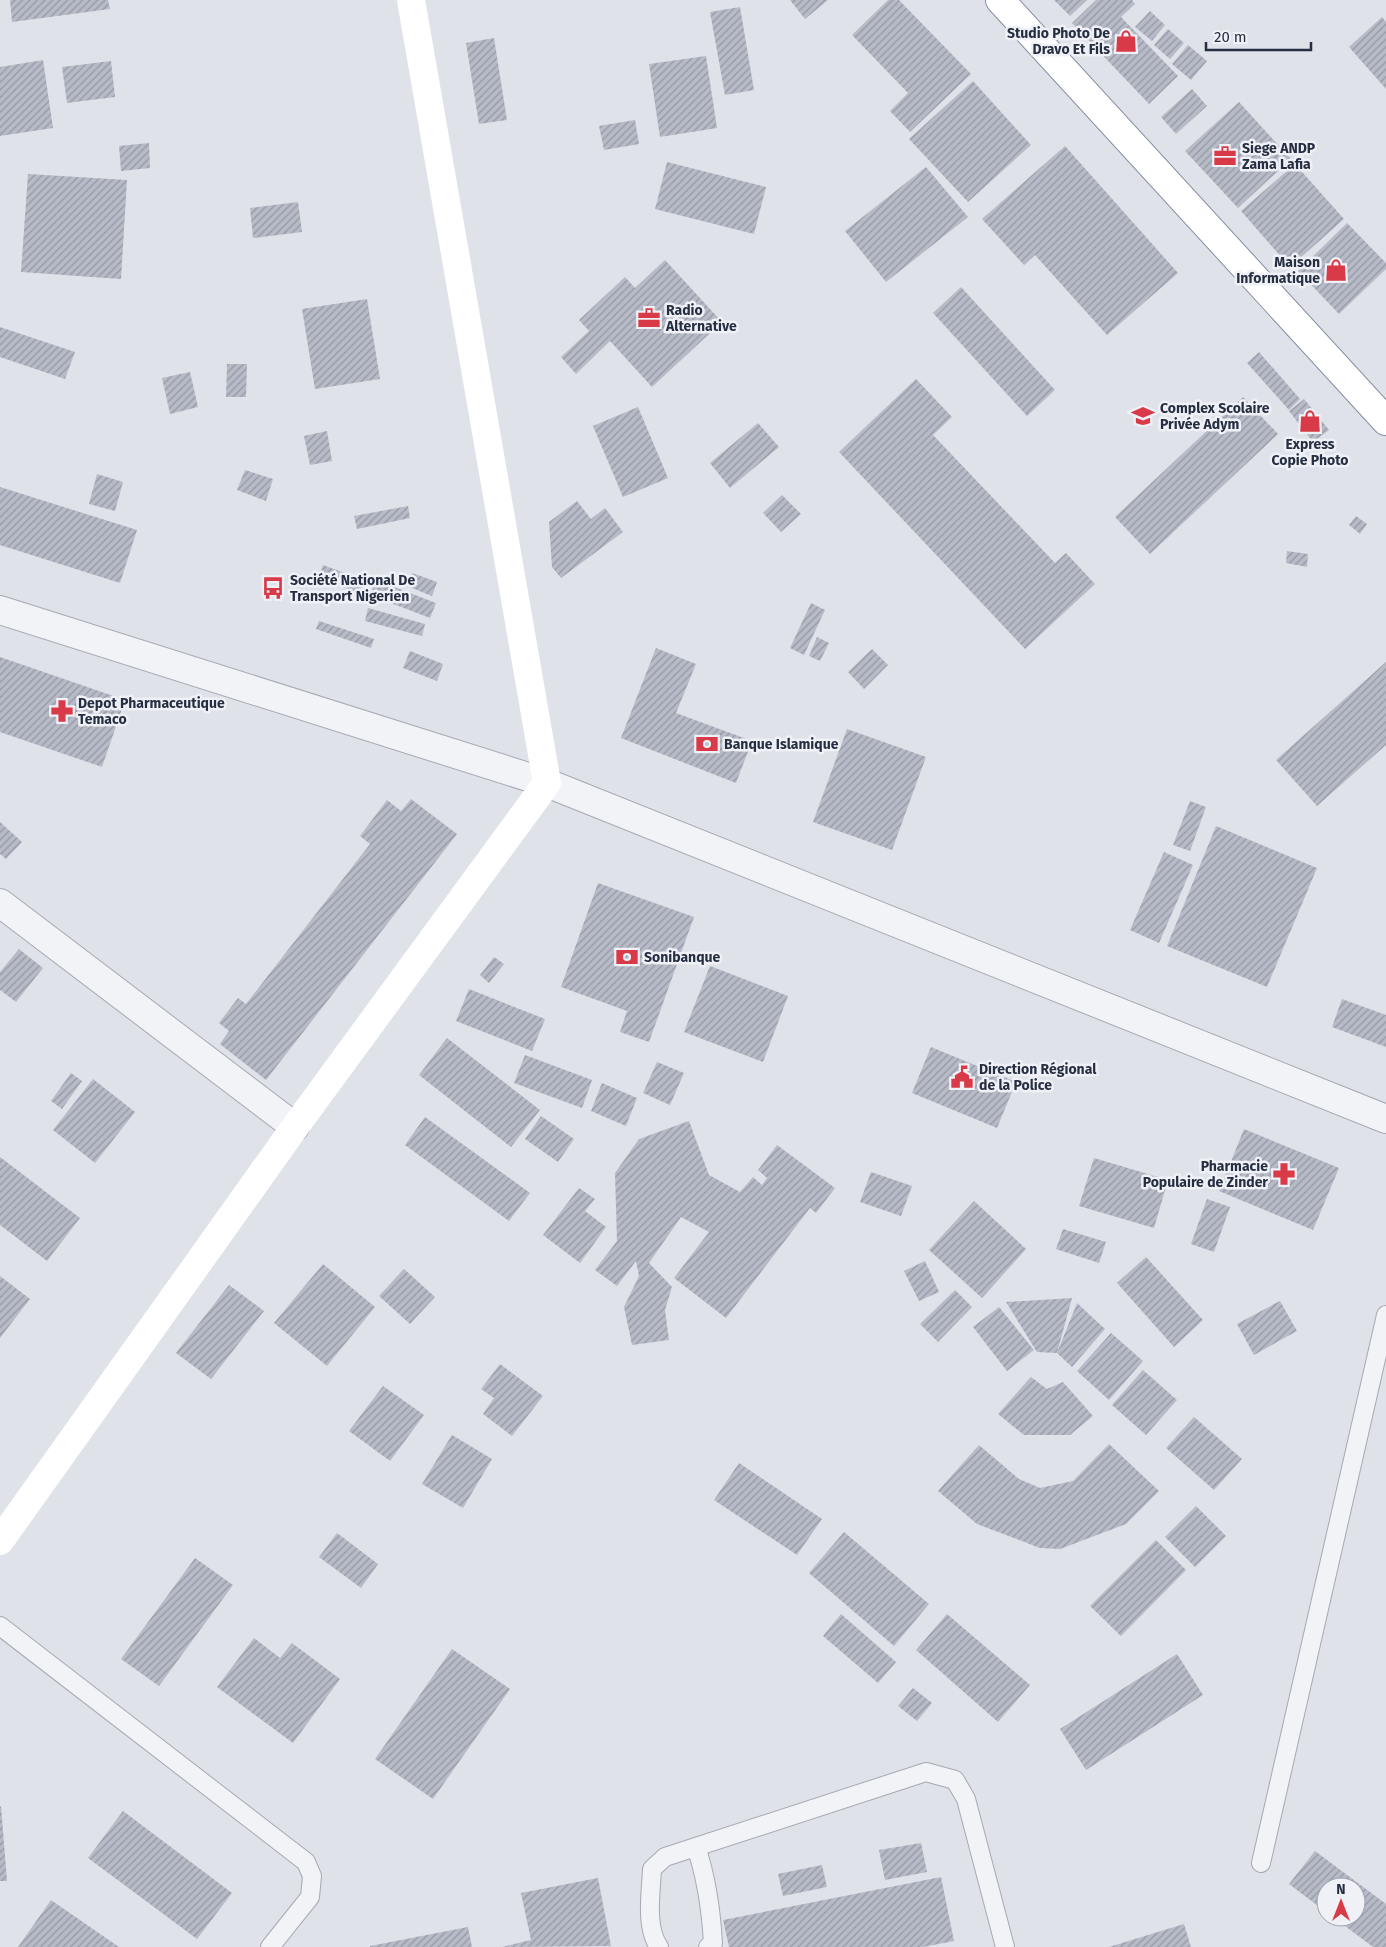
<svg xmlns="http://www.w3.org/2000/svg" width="1386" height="1947" font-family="'Fira Sans',sans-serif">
<defs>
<pattern id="building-hatch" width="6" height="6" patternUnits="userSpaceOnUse" patternTransform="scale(1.25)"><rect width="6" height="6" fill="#b6bbc7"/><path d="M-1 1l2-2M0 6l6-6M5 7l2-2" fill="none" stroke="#9498a3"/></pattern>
</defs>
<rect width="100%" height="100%" fill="#dfe2e9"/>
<g fill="url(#building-hatch)">
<polygon points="10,0 108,0 110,9 12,22"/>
<polygon points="790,0 828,0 805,19"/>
<polygon points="888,0 899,0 971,74 910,132 890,111 908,93 852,35"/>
<polygon points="1054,0 1087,0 1070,16"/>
<polygon points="1096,0 1132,0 1135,4 1121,17 1178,76 1149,104 1072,23"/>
<polygon points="740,7 754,90 725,95 710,12"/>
<polygon points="1150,11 1165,25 1152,41 1135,27"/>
<polygon points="1382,17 1386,22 1386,89 1349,47"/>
<polygon points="1168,29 1184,43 1170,59 1154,45"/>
<polygon points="494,38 507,120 479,124 466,43"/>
<polygon points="1188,45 1207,61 1191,80 1172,64"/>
<polygon points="706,56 717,128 660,137 649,64"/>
<polygon points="43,60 53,128 0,136 0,67"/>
<polygon points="111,61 115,97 67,103 62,67"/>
<polygon points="973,81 1031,145 968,202 909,139"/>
<polygon points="1192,89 1207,106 1176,134 1161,117"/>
<polygon points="1239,102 1291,159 1238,208 1185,151"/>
<polygon points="635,120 639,144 604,150 599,126"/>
<polygon points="149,143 150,168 121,171 119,146"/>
<polygon points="1065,146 1178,273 1107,335 1035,255 1024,265 982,219"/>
<polygon points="667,162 766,187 754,234 655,209"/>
<polygon points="1295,164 1344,219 1290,267 1241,211"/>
<polygon points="926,167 968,217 886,282 845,231"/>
<polygon points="28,174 127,180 121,279 21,272"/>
<polygon points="298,202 302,232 253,238 250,208"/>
<polygon points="1347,223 1386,263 1386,269 1339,314 1298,271"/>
<polygon points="665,260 722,322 652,387 610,341 576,374 561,357 589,331 579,320 625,277 635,288"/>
<polygon points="961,287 1055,390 1027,416 933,313"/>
<polygon points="367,299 380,379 315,389 302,309"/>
<polygon points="0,327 75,352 65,379 0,357"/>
<polygon points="1259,352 1300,399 1289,410 1247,363"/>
<polygon points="227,364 247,364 246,397 226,397"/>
<polygon points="190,372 198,407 170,414 162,378"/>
<polygon points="916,379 952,417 933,435 1055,563 1066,553 1095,584 1025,649 839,452"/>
<polygon points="1243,397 1278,434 1150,554 1115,517"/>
<polygon points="1304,399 1329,430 1313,442 1289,411"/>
<polygon points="638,407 668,478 623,497 593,426"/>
<polygon points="758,423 779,447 730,488 710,463"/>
<polygon points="327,431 332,461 310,465 304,436"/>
<polygon points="245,470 273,479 266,501 237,490"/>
<polygon points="97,474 123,482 115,511 89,504"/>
<polygon points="0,487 137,530 120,583 0,545"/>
<polygon points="782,495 801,514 781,532 763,513"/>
<polygon points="577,501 591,519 605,508 623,532 561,578 552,567 549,522"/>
<polygon points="408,506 410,518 357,529 354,516"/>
<polygon points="1356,516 1367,524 1360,534 1349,525"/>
<polygon points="1287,551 1308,554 1307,567 1286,563"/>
<polygon points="323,565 364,580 359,593 318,578"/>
<polygon points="412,573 437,582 432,596 407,586"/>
<polygon points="376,580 436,603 430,618 370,595"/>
<polygon points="811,603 825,610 804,655 790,648"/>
<polygon points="368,608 425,624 422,636 365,621"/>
<polygon points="319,621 374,639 371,648 316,629"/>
<polygon points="817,637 829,643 820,661 809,656"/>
<polygon points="656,648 696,664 676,713 752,741 736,783 621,738"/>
<polygon points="872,649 888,665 864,689 848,672"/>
<polygon points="410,651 443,664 437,681 403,668"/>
<polygon points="0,657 125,700 102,767 0,732"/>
<polygon points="1386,662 1386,745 1317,806 1276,760"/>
<polygon points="847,729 926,757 892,850 813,822"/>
<polygon points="411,799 457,834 266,1080 220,1044 229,1031 219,1023 238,998 246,1004 370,844 360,836 387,800 401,811"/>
<polygon points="1190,801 1206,807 1190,851 1173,845"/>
<polygon points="0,822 22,842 6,859 0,854"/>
<polygon points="1216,826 1317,868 1267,987 1167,946"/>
<polygon points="1164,852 1193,865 1159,943 1130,930"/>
<polygon points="598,883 694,917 649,1042 620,1032 627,1011 561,987"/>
<polygon points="19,949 43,968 16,1002 0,990 0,972"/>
<polygon points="494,957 504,964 489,983 480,975"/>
<polygon points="710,966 788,996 763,1062 684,1032"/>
<polygon points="469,989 545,1019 532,1051 456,1021"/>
<polygon points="1342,999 1386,1015 1386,1047 1332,1027"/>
<polygon points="447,1038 540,1110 511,1147 419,1075"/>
<polygon points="931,1047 1016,1082 997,1128 912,1093"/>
<polygon points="525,1055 592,1080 582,1108 514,1083"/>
<polygon points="657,1062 684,1073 670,1105 643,1093"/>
<polygon points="71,1073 82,1081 62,1109 51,1101"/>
<polygon points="93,1079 135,1112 95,1163 53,1130"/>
<polygon points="602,1083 637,1098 626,1126 591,1111"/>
<polygon points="541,1116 574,1139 558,1162 525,1139"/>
<polygon points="425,1117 530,1193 509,1221 405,1145"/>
<polygon points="689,1121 709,1175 740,1192 753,1177 762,1185 767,1178 758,1170 777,1145 835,1188 816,1213 810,1208 726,1318 674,1278 709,1232 681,1217 649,1263 672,1287 665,1310 669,1340 632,1345 624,1307 639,1276 636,1261 617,1286 595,1270 617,1241 615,1173 639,1139"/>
<polygon points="1244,1129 1339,1168 1313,1230 1219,1191"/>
<polygon points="0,1157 80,1218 47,1261 0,1225"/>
<polygon points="1094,1158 1168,1180 1154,1228 1079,1206"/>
<polygon points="871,1172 912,1186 901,1216 860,1202"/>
<polygon points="579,1188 595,1199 585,1211 606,1227 580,1263 543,1235"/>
<polygon points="1207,1199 1230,1207 1214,1252 1191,1244"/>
<polygon points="974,1201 1026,1249 982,1298 929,1250"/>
<polygon points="1063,1229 1106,1242 1099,1263 1056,1249"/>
<polygon points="1146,1257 1203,1320 1174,1347 1117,1283"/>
<polygon points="925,1261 939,1292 919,1301 904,1271"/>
<polygon points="323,1264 375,1307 327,1366 274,1323"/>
<polygon points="404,1269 435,1297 410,1324 379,1296"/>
<polygon points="0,1276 30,1299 0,1338"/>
<polygon points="229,1285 264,1311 211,1379 176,1353"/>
<polygon points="955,1290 972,1307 938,1342 920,1324"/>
<polygon points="1072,1298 1057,1353 1037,1352 1006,1302"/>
<polygon points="1280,1301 1297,1331 1254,1355 1237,1324"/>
<polygon points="1077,1303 1105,1329 1072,1367 1057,1353"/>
<polygon points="999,1307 1034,1350 1007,1371 973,1327"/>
<polygon points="1111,1333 1143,1361 1109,1400 1077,1371"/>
<polygon points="500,1364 543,1396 512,1436 483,1414 494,1398 481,1389"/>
<polygon points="1143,1370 1177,1400 1146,1435 1112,1405"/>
<polygon points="1031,1377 1047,1389 1063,1382 1093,1416 1070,1435 1024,1435 998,1414"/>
<polygon points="383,1386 424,1415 390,1461 349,1431"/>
<polygon points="1194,1417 1242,1459 1214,1490 1166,1448"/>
<polygon points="452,1435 492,1459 463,1508 422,1484"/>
<polygon points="1109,1444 1159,1491 1126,1524 1060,1549 1040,1548 977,1524 938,1491 979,1445 1019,1479 1040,1488 1073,1481"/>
<polygon points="739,1463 822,1519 797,1555 714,1500"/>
<polygon points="1196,1506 1226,1536 1195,1567 1165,1537"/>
<polygon points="844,1532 929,1604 894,1646 809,1573"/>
<polygon points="337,1533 378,1564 361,1588 319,1557"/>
<polygon points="1156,1540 1186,1570 1121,1636 1090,1606"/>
<polygon points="195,1558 233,1585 159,1686 121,1659"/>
<polygon points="841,1614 896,1662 878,1683 823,1636"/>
<polygon points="947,1614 1030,1685 998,1722 916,1650"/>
<polygon points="254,1638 280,1658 292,1643 340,1679 293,1743 217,1687"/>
<polygon points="452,1649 510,1689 433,1799 375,1759"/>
<polygon points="1177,1654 1203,1695 1086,1770 1060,1729"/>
<polygon points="913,1688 932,1703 917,1721 898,1706"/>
<polygon points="1,1806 7,1881 0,1881 0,1807"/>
<polygon points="123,1811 232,1893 197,1939 88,1858"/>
<polygon points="921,1843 927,1872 885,1880 879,1850"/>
<polygon points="1315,1851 1386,1904 1386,1947 1373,1947 1333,1917 1356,1917 1356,1887 1326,1887 1326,1912 1289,1884"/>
<polygon points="822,1865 827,1887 783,1896 778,1874"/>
<polygon points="941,1877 954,1941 923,1947 729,1947 723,1920"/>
<polygon points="598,1878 611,1946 502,1947 531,1940 521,1893"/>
<polygon points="51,1900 119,1947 18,1947"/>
<polygon points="1184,1924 1191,1947 1109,1947"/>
<polygon points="468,1927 472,1947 370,1947 370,1946"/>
</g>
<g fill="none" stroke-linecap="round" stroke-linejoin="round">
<defs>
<g id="lane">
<polyline points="0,1626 306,1862 312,1876 310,1897 270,1947"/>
<path d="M696,1847C707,1879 711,1909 713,1943L708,1947"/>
<polyline points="1261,1863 1386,1315"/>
<path d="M659,1947C645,1927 651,1893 652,1869L665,1857L926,1772L955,1780L966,1799L1005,1947"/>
</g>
<g id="street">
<polyline points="0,610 547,783 1386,1119"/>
<polyline points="0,903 295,1127"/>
</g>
<polyline id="highway" points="1000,0 1386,421"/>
</defs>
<use href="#lane" stroke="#a4a9b4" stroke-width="20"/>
<use href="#street" stroke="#a4a9b4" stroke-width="30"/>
<use href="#highway" stroke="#858ea1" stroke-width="30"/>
<use href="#lane" stroke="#f2f3f7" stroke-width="18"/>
<use href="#street" stroke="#f2f3f7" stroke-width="28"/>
<polyline stroke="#fff" stroke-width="28" points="0,1541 295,1127 547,783 411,0"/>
<use href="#highway" stroke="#fff" stroke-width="28"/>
</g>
<defs>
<symbol id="shop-bare" viewBox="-9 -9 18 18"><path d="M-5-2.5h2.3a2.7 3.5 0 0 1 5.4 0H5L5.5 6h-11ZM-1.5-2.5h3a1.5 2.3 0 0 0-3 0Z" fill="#d93a47" stroke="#eff1f7" stroke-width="2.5" paint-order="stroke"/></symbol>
<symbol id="office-bare" viewBox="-9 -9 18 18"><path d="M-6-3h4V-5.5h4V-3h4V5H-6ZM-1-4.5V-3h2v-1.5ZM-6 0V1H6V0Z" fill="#d93a47" stroke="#eff1f7" stroke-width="2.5" paint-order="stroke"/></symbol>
<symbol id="school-bare" viewBox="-9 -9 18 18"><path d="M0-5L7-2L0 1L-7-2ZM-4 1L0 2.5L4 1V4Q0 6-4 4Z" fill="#d93a47" stroke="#eff1f7" stroke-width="2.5" paint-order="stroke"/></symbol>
<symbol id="bus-bare" viewBox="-9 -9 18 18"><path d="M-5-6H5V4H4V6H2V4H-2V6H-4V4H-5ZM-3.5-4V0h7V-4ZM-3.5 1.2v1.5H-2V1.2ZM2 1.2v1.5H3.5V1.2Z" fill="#d93a47" stroke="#eff1f7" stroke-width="2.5" paint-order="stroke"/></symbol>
<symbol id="pharmacy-bare" viewBox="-9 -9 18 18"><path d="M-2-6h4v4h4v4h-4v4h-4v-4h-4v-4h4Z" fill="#d93a47" stroke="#eff1f7" stroke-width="2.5" paint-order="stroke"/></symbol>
<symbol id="bank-bare" viewBox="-9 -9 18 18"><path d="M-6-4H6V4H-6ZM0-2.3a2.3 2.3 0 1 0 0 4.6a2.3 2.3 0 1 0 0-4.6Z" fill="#d93a47" stroke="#eff1f7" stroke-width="2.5" paint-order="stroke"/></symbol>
<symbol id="civic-bare" viewBox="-9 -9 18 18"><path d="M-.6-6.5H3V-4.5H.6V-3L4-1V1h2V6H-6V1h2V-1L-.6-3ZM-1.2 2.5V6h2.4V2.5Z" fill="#d93a47" stroke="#eff1f7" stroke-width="2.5" paint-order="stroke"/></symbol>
</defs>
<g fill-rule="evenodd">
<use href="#shop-bare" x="1110" y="25" width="32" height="32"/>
<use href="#office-bare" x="1209" y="140" width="32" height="32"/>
<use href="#shop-bare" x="1320" y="254" width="32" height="32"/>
<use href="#office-bare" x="633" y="302" width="32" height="32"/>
<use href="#school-bare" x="1127" y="400" width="32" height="32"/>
<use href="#shop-bare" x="1294" y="405" width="32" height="32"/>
<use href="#bus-bare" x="257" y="572" width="32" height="32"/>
<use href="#pharmacy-bare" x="46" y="695" width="32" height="32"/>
<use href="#bank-bare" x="691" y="728" width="32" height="32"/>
<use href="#bank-bare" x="611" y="941" width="32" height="32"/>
<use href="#civic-bare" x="946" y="1061" width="32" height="32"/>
<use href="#pharmacy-bare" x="1268" y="1158" width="32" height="32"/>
</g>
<g text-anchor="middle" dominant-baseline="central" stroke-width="5" stroke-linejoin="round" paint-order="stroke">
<g font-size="14" font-weight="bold" fill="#262f42" stroke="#eff1f7" text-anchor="start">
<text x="1110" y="33" text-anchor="end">Studio Photo De<tspan x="1110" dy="16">Dravo Et Fils</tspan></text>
<text x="1242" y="148">Siege ANDP<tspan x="1242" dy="16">Zama Lafia</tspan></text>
<text x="1320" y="262" text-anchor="end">Maison<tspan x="1320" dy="16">Informatique</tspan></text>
<text x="666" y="310">Radio<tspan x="666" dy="16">Alternative</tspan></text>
<text x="1160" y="408">Complex Scolaire<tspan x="1160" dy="16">Privée Adym</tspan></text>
<text x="1310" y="444" text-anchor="middle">Express<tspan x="1310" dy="16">Copie Photo</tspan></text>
<text x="290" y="580">Société National De<tspan x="290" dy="16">Transport Nigerien</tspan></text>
<text x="78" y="703">Depot Pharmaceutique<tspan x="78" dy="16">Temaco</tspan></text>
<text x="724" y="744">Banque Islamique</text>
<text x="644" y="957">Sonibanque</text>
<text x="979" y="1069">Direction Régional<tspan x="979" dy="16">de la Police</tspan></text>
<text x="1268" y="1166" text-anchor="end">Pharmacie<tspan x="1268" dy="16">Populaire de Zinder</tspan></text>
</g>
</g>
<g transform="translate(1341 1902)"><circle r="24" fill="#eff1f7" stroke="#9fa3af"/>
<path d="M0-4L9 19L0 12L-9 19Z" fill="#d93a47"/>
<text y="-8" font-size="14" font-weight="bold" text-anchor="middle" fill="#262f42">N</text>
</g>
<path d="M1206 42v8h105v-8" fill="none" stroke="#262f42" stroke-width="2.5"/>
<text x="1214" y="42" font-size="15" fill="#262f42" stroke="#eff1f7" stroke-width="4" paint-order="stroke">20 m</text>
</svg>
